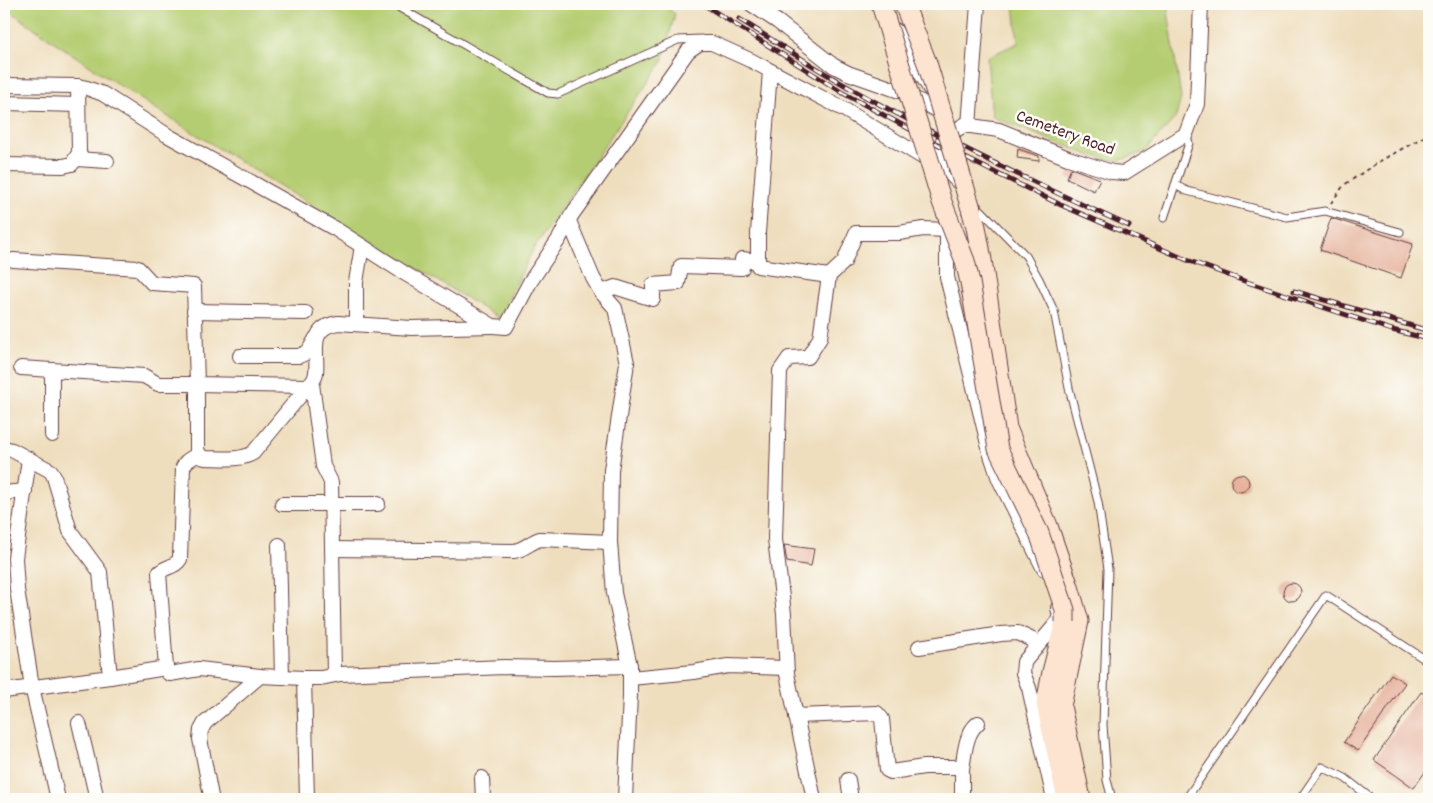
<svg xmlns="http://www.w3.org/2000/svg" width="1433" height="803" font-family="Dekko,sans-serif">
<rect width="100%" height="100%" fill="#fdfcf7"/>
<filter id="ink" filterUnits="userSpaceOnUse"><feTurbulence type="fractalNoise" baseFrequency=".02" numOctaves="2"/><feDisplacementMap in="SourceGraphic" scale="10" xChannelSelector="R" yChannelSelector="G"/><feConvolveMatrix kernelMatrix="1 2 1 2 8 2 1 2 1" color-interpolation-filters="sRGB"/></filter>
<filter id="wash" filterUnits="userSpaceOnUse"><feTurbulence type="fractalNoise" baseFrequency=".0096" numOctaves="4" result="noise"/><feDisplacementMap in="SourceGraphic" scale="20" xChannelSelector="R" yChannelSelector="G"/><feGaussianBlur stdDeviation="1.12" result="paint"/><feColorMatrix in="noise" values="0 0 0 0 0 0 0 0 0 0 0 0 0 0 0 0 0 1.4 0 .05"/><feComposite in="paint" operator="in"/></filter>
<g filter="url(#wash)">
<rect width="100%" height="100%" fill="#efdebe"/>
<g fill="#b5cd72" stroke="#80764e">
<path d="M4,4H662L675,14L662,62L534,248L499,318C333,217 163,120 4,7Z"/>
<polygon points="1014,4 1167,4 1181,98 1176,117 1145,152 1117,161 1089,155 992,117 987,57 1018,43"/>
</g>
<g id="blocks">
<g fill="#e4ac95">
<polygon points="1018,149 1039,156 1039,161 1017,158"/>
<polygon points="1071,168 1100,179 1094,191 1067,178"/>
<polygon points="1331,218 1413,244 1401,278 1320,250"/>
<circle cx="1240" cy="483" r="9"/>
<polygon points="784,545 814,549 811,566 787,562"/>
<circle cx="1292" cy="592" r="9"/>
<polygon points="1391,674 1405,683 1358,751 1344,742"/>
<polygon points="1421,692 1429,697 1429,766 1414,788 1374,760"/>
</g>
</g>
</g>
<g filter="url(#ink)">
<use href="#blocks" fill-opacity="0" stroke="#633c41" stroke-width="1"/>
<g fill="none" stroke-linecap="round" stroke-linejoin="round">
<defs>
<g id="lane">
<polyline points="393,4 548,93 558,94 678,40 701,39"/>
<polyline points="939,167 959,188"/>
<polyline points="1175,185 1187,191 1287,217 1325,211 1400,232"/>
<polyline points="976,205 1026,256 1039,279 1054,311 1069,388 1098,502 1108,569 1103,725 1107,780 1112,799"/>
<polyline points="1164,218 1189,143 1186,134"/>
<polyline points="1186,799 1326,595 1429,662"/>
<polyline points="1300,799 1322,767 1345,778 1372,799"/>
</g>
<g id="street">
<polyline points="751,4 778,22 834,66 848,73 902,92 944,114"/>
<polyline points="895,30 930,89"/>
<polyline points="770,71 758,233 758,266 829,276"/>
<polyline points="4,85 78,86 87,88 103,94 167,135 337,230 404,273 493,326 506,327 530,282 559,239 571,216 688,51 700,43 712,43 752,61 845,110 932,163"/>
<polyline points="4,103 78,105"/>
<polyline points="969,126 978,4"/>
<polyline points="76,159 107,161"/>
<polyline points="4,165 63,166 72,164 79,153 78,86"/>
<polyline points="941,169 939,151 944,138 964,125 999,130 1068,158 1112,172 1124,173 1186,134 1197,104 1201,4"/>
<polyline points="569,221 593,278 601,292 615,308 627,363 611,470 610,542 614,593 630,666 630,696 625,799"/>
<polyline points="947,221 947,277 990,452 999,479 1044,569"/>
<path d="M13,260L138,268L152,283L194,286L197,384L308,386C330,372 297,329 338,323L411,328L492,326"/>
<polyline points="601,292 615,287 653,299 653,285 678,283 681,266 742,268 742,259 758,261"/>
<polyline points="194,311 306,313"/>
<polyline points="356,324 356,282 362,246"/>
<polyline points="240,356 299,356 308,352 316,338"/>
<polyline points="21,368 52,370 52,435"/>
<path d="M52,370L144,376L158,384H197V450L201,457L205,458C220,458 240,461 253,453L308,386"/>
<polyline points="312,384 323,466 331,482 334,675"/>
<polyline points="4,448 12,450 51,471 54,477 70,531 100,572 110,677 4,691"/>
<polyline points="29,459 15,558 17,589 32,687 58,799"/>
<polyline points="4,493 25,491"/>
<polyline points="282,504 378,504"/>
<polyline points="279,545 282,677"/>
<path d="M332,549L514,551C524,550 530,542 540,539L610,542"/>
<polyline points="919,647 1001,634 1018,633 1039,643"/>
<polyline points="166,668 168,673 170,674 199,669 260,676 304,678 321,678 340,674 504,667 554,668 630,666"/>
<path d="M110,677L166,668L159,573C165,566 175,568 180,559L183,467L187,461L198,454"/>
<polyline points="304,678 307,799"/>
<polyline points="630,678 694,672 728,666 786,668"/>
<polyline points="796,716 877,713 882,719 887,770 891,772 924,767 960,767 962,770 962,799"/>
<polyline points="79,723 97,799"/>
<path d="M962,769C965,753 965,734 978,723"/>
<polyline points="482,778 483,799"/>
<polyline points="848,780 851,799"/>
<polyline points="211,796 200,739 201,730 205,723 260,676"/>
<polyline points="814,799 787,674 784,614 775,539 780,371 789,358 808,357 820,338 829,276 844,262 856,233 899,233 923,229 947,230"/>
<polyline points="1054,799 1029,688 1023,673 1024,662 1057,623 1060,615 1058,608"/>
</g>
<g id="secondary">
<polyline points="972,212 976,227 982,260 1007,428 1048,526 1069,587 1079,621 1061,706 1081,799"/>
<polyline points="1065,622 1052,672 1046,704 1067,799"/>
</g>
</defs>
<use href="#lane" stroke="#633c41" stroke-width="9"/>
<use href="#street" stroke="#633c41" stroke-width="16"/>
<use href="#secondary" stroke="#633c41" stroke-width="21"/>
<polyline stroke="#633c41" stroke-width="2" stroke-dasharray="4 4" stroke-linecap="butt" points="1331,203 1344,185 1380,161 1429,134"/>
<use href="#lane" stroke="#fff" stroke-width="7"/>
<use href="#street" stroke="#fff" stroke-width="14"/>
<use href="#secondary" stroke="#fde4d0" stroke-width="19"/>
<defs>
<g id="rail">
<polyline points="703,4 843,93 941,146 1061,205 1187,260 1247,282 1392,330 1429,339"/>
<path d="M739,19C775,41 811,66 848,87C939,138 1034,183 1129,226"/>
<polyline points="1294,291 1429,331"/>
</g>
</defs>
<use href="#rail" stroke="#4a1f2b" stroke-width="5"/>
<use href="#rail" stroke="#fdfcf7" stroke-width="3" stroke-dasharray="9" stroke-linecap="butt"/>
<defs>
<g id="secondary-bridge">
<polyline points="881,4 942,202 965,261 970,282 998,449 1039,533 1065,610 1065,622"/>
<polyline points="904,4 927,63 972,212"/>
</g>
</defs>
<use href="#secondary-bridge" stroke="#633c41" stroke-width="21" stroke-linecap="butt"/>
<use href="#secondary-bridge" stroke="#fde4d0" stroke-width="19"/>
</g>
</g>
<g text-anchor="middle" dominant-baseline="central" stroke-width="5" stroke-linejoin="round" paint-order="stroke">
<g font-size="18" fill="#4a1f2b" stroke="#fdfcf7">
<text transform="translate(1065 134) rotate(20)">Cemetery Road</text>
</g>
</g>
<rect width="1433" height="803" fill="none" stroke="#fdfcf7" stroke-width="20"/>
</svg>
